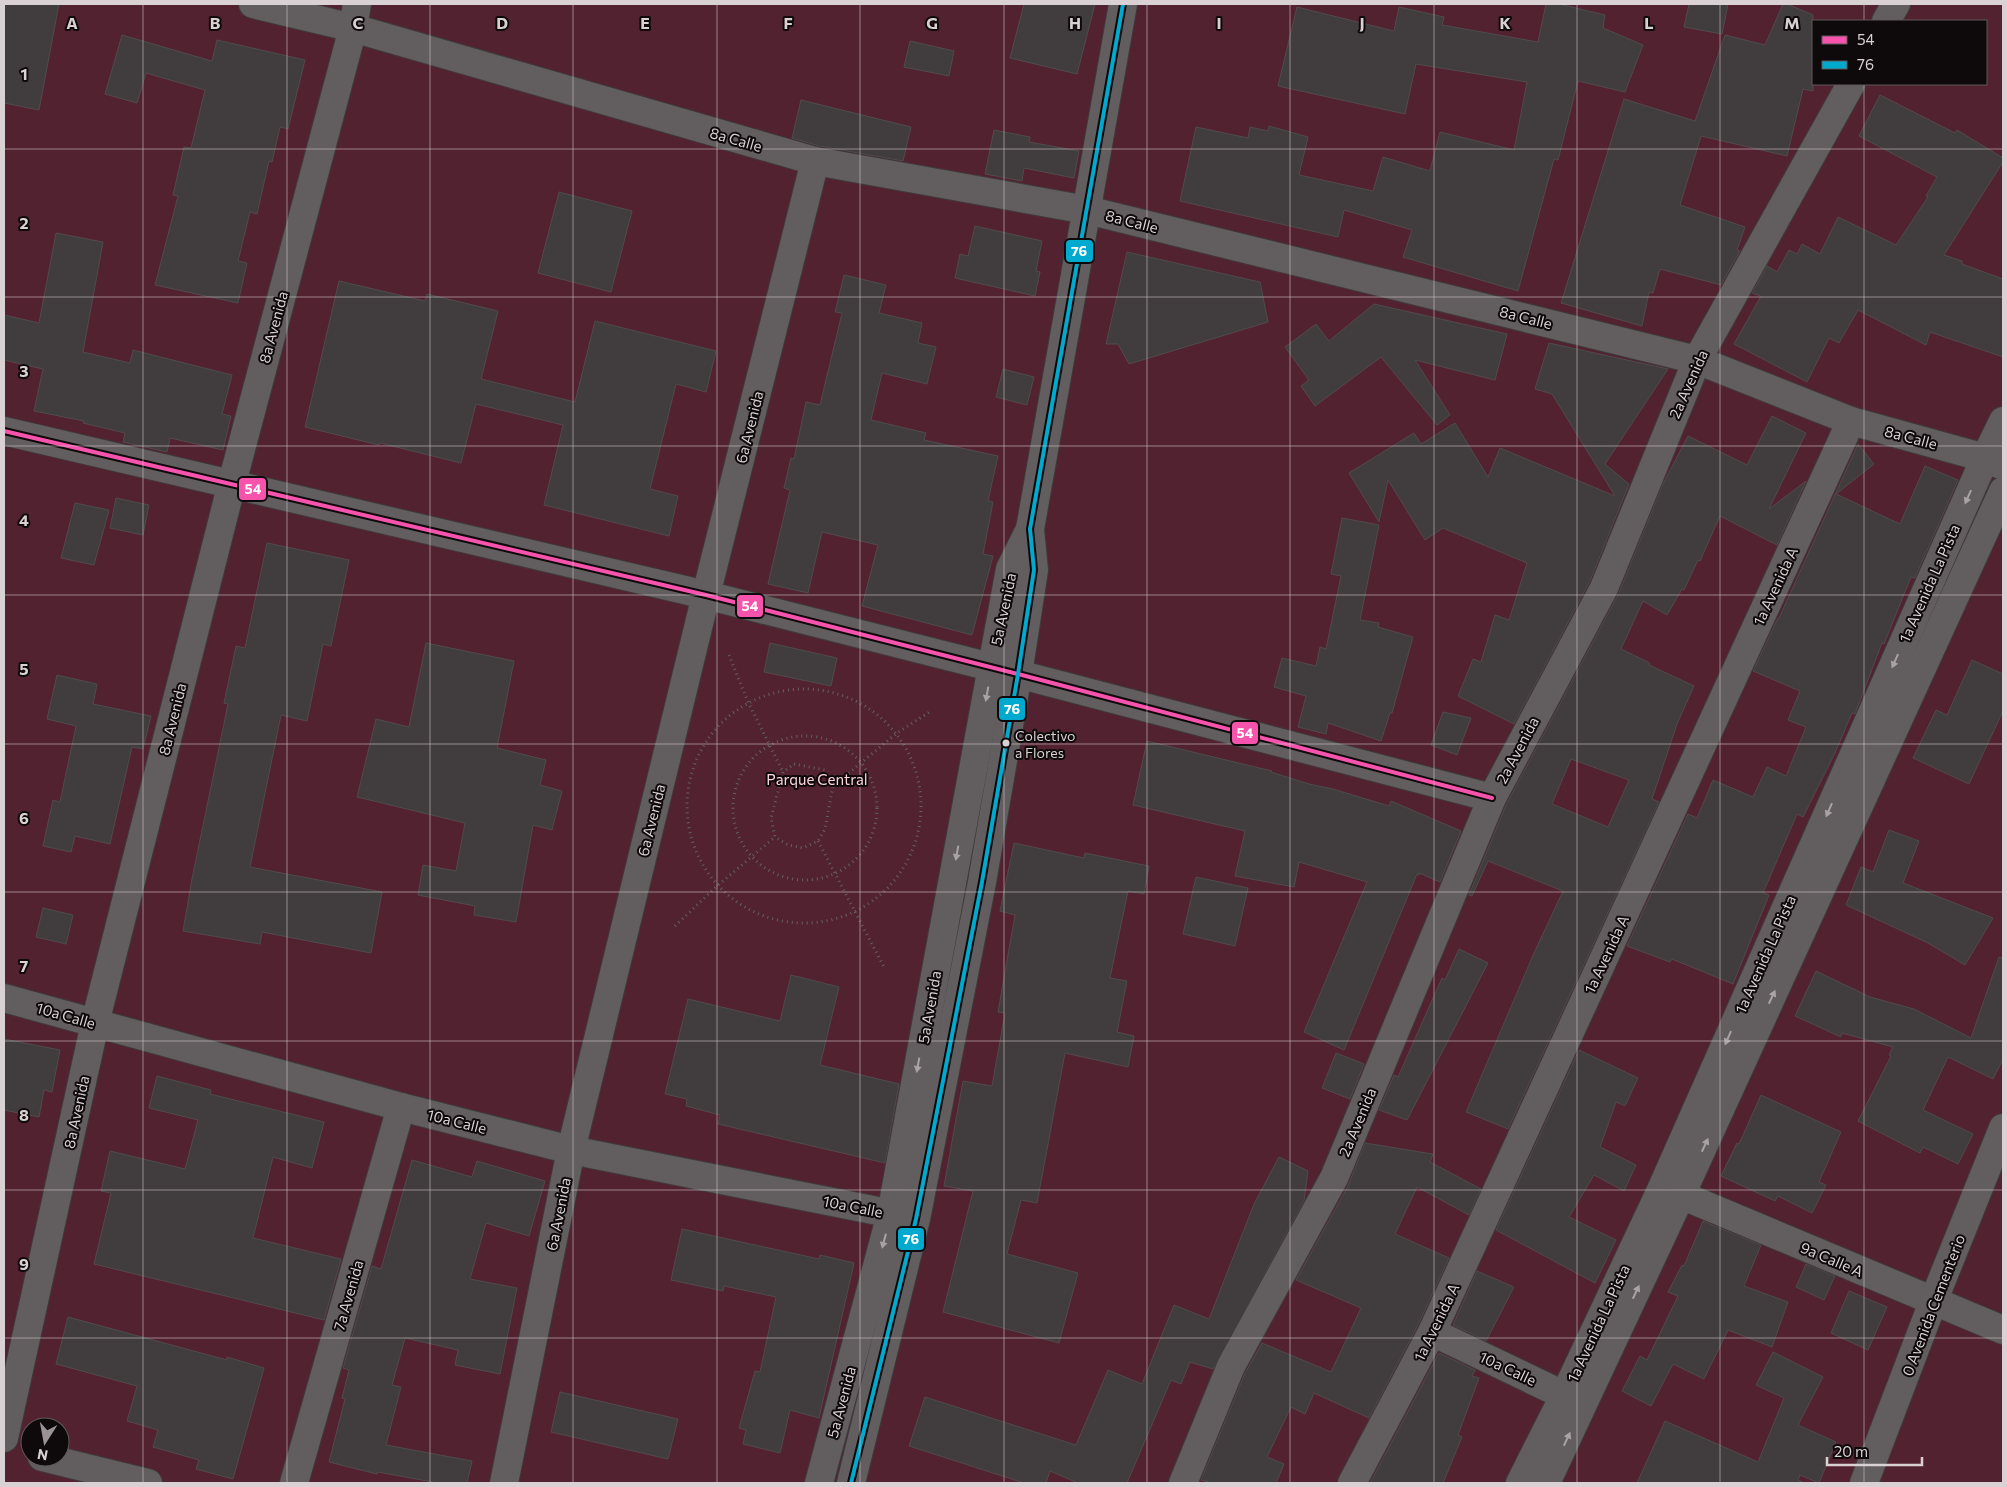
<svg xmlns="http://www.w3.org/2000/svg" width="2007" height="1487" font-family="Commissioner,sans-serif">
<rect width="100%" height="100%" fill="#262021"/>
<path fill="#532231" fill-rule="evenodd" d="M4,4H2003V1483H4ZM1813,21H1986V84H1813ZM30,1427H60V1457H30Z"/>
<g fill="#413c3e" stroke="#504b4c" fill-rule="evenodd">
<polygon points="4,4 59,4 39,110 4,103"/>
<polygon points="1024,4 1095,4 1077,74 1010,58"/>
<polygon points="1546,4 1559,4 1605,15 1603,28 1643,45 1625,92 1578,81 1558,160 1554,159 1518,291 1403,257 1412,230 1344,210 1338,237 1180,201 1196,127 1248,138 1250,127 1268,131 1269,126 1308,137 1299,175 1373,191 1383,157 1430,171 1440,132 1514,150 1527,82 1416,64 1405,114 1278,86 1297,7 1394,31 1399,7 1444,17 1442,25 1538,42"/>
<polygon points="1689,4 1728,4 1722,34 1684,27"/>
<polygon points="1783,4 1787,4 1813,15 1813,91 1803,89 1787,156 1701,136 1680,205 1745,227 1737,250 1740,251 1721,285 1660,269 1653,293 1649,292 1642,326 1561,303 1624,99 1695,121 1725,35 1765,45"/>
<polygon points="122,35 212,61 217,40 305,60 288,129 280,127 272,162 269,161 257,214 250,212 238,261 247,263 238,303 155,285 178,196 173,195 184,147 191,148 205,90 146,73 137,103 105,94"/>
<polygon points="910,41 954,51 949,76 904,67"/>
<polygon points="1880,95 1955,133 1957,130 2003,158 2003,162 1944,255 1962,261 1962,264 2003,279 2003,357 1930,332 1926,345 1858,310 1839,343 1829,338 1807,382 1734,344 1761,296 1752,293 1767,266 1777,272 1789,250 1797,254 1802,244 1820,254 1838,217 1896,245 1928,197 1926,196 1937,177 1859,136"/>
<polygon points="801,100 911,127 903,161 819,146 792,138"/>
<polygon points="994,130 1030,137 1029,142 1079,151 1074,178 1024,168 1022,181 985,174"/>
<polygon points="559,192 632,211 611,292 538,273"/>
<polygon points="975,226 1042,241 1036,271 1040,272 1035,296 955,278 960,254 968,256"/>
<polygon points="56,233 103,242 83,352 130,363 133,350 232,375 222,414 231,416 223,450 170,438 167,452 123,442 125,433 83,423 84,421 34,411 43,369 4,360 4,315 39,323"/>
<polygon points="1127,252 1260,282 1268,322 1129,364 1118,344 1106,344"/>
<polygon points="844,275 886,285 879,313 922,323 918,343 936,347 927,384 882,373 871,420 926,433 924,440 998,456 988,501 993,502 983,554 993,556 972,635 862,606 878,545 822,532 808,593 768,584 790,490 784,488 791,458 794,459 806,402 820,405 842,313 835,312"/>
<polygon points="339,281 425,301 427,294 498,311 481,379 575,402 595,321 716,351 706,392 676,384 650,489 678,496 669,536 544,505 563,425 476,404 461,463 380,443 379,445 305,427"/>
<polygon points="1374,304 1507,334 1495,380 1415,360 1450,415 1437,425 1381,357 1315,406 1301,386 1309,380 1285,347 1316,324 1329,341"/>
<polygon points="1549,343 1668,369 1605,464 1629,484 1590,581 1514,724 1458,696 1473,659 1481,662 1495,615 1509,620 1527,563 1443,528 1425,540 1388,480 1379,522 1349,473 1414,433 1421,444 1455,423 1488,477 1500,448 1615,496 1552,394 1535,389"/>
<polygon points="1003,369 1034,377 1027,405 996,397"/>
<path d="M1772,416L1806,433L1769,509L1806,481L1777,545L1720,516L1700,561L1698,560L1684,590L1682,589L1667,615L1643,601L1621,649L1650,663L1649,665L1694,686L1677,724L1652,799L1659,802L1508,1129L1466,1112L1534,953L1563,891L1488,861L1472,896L1469,895L1506,805L1618,595L1663,484L1688,436L1747,465ZM1571,759L1629,780L1608,827L1552,804Z"/>
<polygon points="1858,444 1874,464 1836,494 1900,524 1925,466 1958,480 1915,578 1911,577 1884,644 1882,643 1855,714 1852,713 1835,753 1803,817 1797,814 1763,893 1769,895 1733,984 1672,959 1670,962 1627,946 1688,814 1697,818 1713,780 1753,797 1767,767 1786,776 1806,727 1788,720 1800,691 1753,671 1778,618 1779,618"/>
<polygon points="116,498 149,505 143,535 110,528"/>
<polygon points="75,503 109,510 94,565 61,558"/>
<polygon points="1342,518 1379,525 1360,620 1379,623 1378,627 1413,637 1392,713 1390,713 1381,741 1328,723 1326,734 1298,727 1306,696 1274,687 1282,658 1316,666 1320,647 1326,649 1341,576 1331,574"/>
<polygon points="267,543 349,560 331,646 323,644 307,721 281,715 250,867 382,892 371,953 262,932 260,944 183,931 192,879 228,704 224,703 236,646 245,648"/>
<polygon points="426,643 514,661 497,748 546,760 540,785 562,791 552,830 533,825 516,922 474,915 475,906 418,895 423,865 456,871 465,823 357,797 376,719 409,727"/>
<polygon points="770,643 837,658 831,686 764,672"/>
<polygon points="1972,660 2003,674 2003,711 1969,784 1913,758 1936,710 1947,715"/>
<polygon points="57,675 97,684 93,704 151,716 143,749 132,747 110,844 75,836 71,852 43,846 53,800 60,802 76,726 47,719"/>
<polygon points="1443,712 1471,718 1457,755 1431,745"/>
<polygon points="1147,741 1272,771 1271,772 1309,784 1333,789 1389,806 1391,801 1461,831 1440,882 1419,873 1419,875 1417,874 1344,1050 1304,1032 1367,882 1299,862 1294,887 1235,876 1245,831 1133,805"/>
<polygon points="1889,830 1919,841 1903,883 1993,918 1965,965 1928,943 1846,905 1861,867 1873,872"/>
<polygon points="1014,843 1084,858 1085,853 1149,866 1144,894 1128,891 1110,978 1127,981 1117,1032 1134,1036 1128,1067 1065,1053 1037,1203 1021,1200 1007,1254 1078,1273 1059,1343 943,1312 973,1191 944,1186 963,1081 992,1086 1005,1013 998,1012 1015,915 1000,911"/>
<polygon points="1196,877 1248,888 1235,946 1183,934"/>
<polygon points="43,908 73,915 66,944 36,937"/>
<polygon points="1459,949 1488,963 1407,1120 1379,1110 1394,1075 1398,1077 1442,978 1445,980"/>
<polygon points="1999,957 2003,958 2003,1059 1993,1079 1948,1057 1923,1110 1973,1134 1958,1164 1923,1147 1920,1153 1858,1121 1891,1056 1889,1055 1893,1047 1842,1033 1841,1037 1795,1016 1816,971 1870,997 1914,1009 1971,1038"/>
<polygon points="791,975 839,987 820,1065 899,1084 885,1163 718,1124 720,1115 686,1106 687,1099 665,1094 688,999 780,1021"/>
<polygon points="4,1039 60,1050 52,1092 44,1090 39,1117 4,1110"/>
<polygon points="1579,1050 1638,1078 1625,1106 1616,1102 1600,1147 1636,1165 1624,1191 1594,1175 1569,1217 1616,1240 1595,1283 1496,1230"/>
<polygon points="1336,1053 1364,1064 1350,1099 1322,1088"/>
<polygon points="157,1076 211,1090 210,1094 324,1122 312,1168 273,1157 253,1238 341,1259 324,1320 94,1264 111,1193 101,1191 110,1151 185,1169 198,1120 149,1108"/>
<polygon points="1761,1095 1841,1132 1819,1182 1826,1185 1812,1213 1778,1196 1775,1201 1721,1176 1737,1143 1739,1144"/>
<polygon points="1365,1143 1433,1154 1430,1162 1481,1189 1469,1215 1417,1187 1395,1234 1449,1258 1418,1325 1369,1418 1314,1393 1305,1414 1291,1407 1267,1457 1284,1464 1276,1483 1212,1483 1201,1480 1245,1373 1262,1343 1331,1372 1361,1308 1296,1280 1348,1186"/>
<polygon points="1279,1157 1308,1171 1304,1201 1213,1369 1190,1362 1181,1384 1171,1380 1127,1483 1078,1483 1050,1471 1046,1483 1024,1483 909,1446 925,1397 1076,1445 1108,1370 1142,1384 1174,1305 1209,1319 1254,1204"/>
<polygon points="412,1160 472,1177 477,1161 545,1181 529,1236 486,1223 470,1279 517,1288 500,1374 455,1365 458,1350 405,1338 392,1385 401,1387 386,1445 472,1461 467,1483 438,1483 378,1472 377,1474 329,1462 345,1399 342,1398 349,1370 343,1368 372,1266 381,1269"/>
<polygon points="1703,1221 1761,1245 1744,1286 1788,1302 1772,1347 1728,1330 1704,1379 1673,1364 1651,1406 1622,1391 1640,1356 1647,1360 1678,1296 1668,1292 1682,1265 1684,1266"/>
<polygon points="682,1229 819,1259 820,1255 854,1263 819,1418 790,1410 780,1453 743,1444 746,1430 739,1428 755,1371 760,1372 776,1297 724,1286 723,1291 671,1280"/>
<polygon points="1806,1264 1835,1276 1824,1300 1796,1287"/>
<polygon points="1477,1271 1514,1287 1486,1341 1453,1325"/>
<polygon points="1849,1291 1887,1307 1868,1350 1831,1333"/>
<polygon points="68,1317 227,1360 227,1357 264,1368 233,1479 196,1469 199,1460 153,1447 158,1430 127,1421 137,1386 56,1364"/>
<polygon points="1773,1352 1823,1377 1798,1425 1836,1442 1819,1483 1800,1475 1798,1480 1804,1483 1637,1483 1665,1421 1758,1462 1784,1398 1756,1385"/>
<polygon points="1439,1353 1475,1370 1472,1376 1479,1378 1458,1435 1462,1437 1443,1483 1370,1483"/>
<polygon points="560,1392 678,1419 668,1459 551,1432"/>
</g>
<g fill="none" stroke-linecap="round" stroke-linejoin="round">
<defs>
<g id="minor">
<polyline points="253,4 353,28 815,161 1087,210 1697,360 1851,421 1985,458 2003,466"/>
<polyline points="1886,21 1896,4"/>
<polyline points="4,431 706,595 1018,674 1492,798"/>
<polyline points="4,998 401,1107 571,1150 908,1217"/>
<polyline points="1664,1191 1681,1195 2003,1330"/>
<polyline points="1432,1332 1580,1403"/>
<polyline points="4,1438 95,1023 232,483 353,28 357,4"/>
<polyline points="42,1457 148,1483"/>
<polyline points="294,1483 401,1107"/>
<polyline points="504,1483 571,1150 706,595 815,161"/>
<polyline points="819,1483 891,1214 1010,569 1030,529"/>
<polyline points="851,1483 916,1219 982,882 1018,674 1034,570 1030,529 1123,4"/>
<polyline points="1183,1483 1231,1366 1334,1178 1492,798 1604,588 1697,360 1851,84"/>
<polyline points="1352,1483 1432,1332 1851,421"/>
<polyline points="1520,1483 1565,1394 1661,1190 1985,458 2003,421"/>
<polyline points="1546,1483 1681,1195 2003,491"/>
<polyline points="1864,1483 1933,1302 2003,1128"/>
</g>
</defs>
<use href="#minor" stroke="#3f3a3b" stroke-width="30"/>
<g stroke="#656061" stroke-width="3" stroke-dasharray="1 4" stroke-linecap="butt">
<polyline points="729,655 748,702 783,772"/>
<circle cx="804" cy="806" r="117"/>
<circle cx="805" cy="808" r="72"/>
<polygon points="794,764 825,770 833,786 825,829 818,841 803,848 788,845 775,837 771,818 783,772"/>
<polyline points="833,786 897,733 931,711"/>
<polyline points="818,841 884,967"/>
<polyline points="675,926 717,886 775,837"/>
</g>
<use href="#minor" stroke="#625d5e" stroke-width="28"/>
<defs>
<polyline id="bus-1" points="4,431 706,595 1018,674 1492,798"/>
<polyline id="bus-2" points="851,1483 916,1219 982,882 1018,674 1034,570 1030,529 1123,4"/>
</defs>
<use href="#bus-1" stroke="#0e090a" stroke-width="8"/>
<use href="#bus-2" stroke="#0e090a" stroke-width="8"/>
<use href="#bus-1" stroke="#f653ac" stroke-width="4"/>
<use href="#bus-2" stroke="#00a9ce" stroke-width="4"/>
</g>
<defs><path id="oneway-solid" d="M-6-.8H1V-3.2L6.5 0L1 3.2V.8H-6Z" transform="scale(1.25)"/></defs>
<g fill="#a9a3a4">
<use href="#oneway-solid" transform="translate(1968 497) rotate(114)"/>
<use href="#oneway-solid" transform="translate(1895 661) rotate(114)"/>
<use href="#oneway-solid" transform="translate(987 694) rotate(100)"/>
<use href="#oneway-solid" transform="translate(1829 810) rotate(114)"/>
<use href="#oneway-solid" transform="translate(957 853) rotate(100)"/>
<use href="#oneway-solid" transform="translate(1772 997) rotate(-65)"/>
<use href="#oneway-solid" transform="translate(1728 1038) rotate(114)"/>
<use href="#oneway-solid" transform="translate(918 1065) rotate(100)"/>
<use href="#oneway-solid" transform="translate(1705 1145) rotate(-65)"/>
<use href="#oneway-solid" transform="translate(884 1241) rotate(105)"/>
<use href="#oneway-solid" transform="translate(1636 1292) rotate(-65)"/>
<use href="#oneway-solid" transform="translate(1567 1439) rotate(-65)"/>
</g>
<path fill="none" stroke="#d9d1d3" stroke-width="1" stroke-opacity="0.55" d="M143,4V1483M287,4V1483M430,4V1483M573,4V1483M717,4V1483M860,4V1483M1004,4V1483M1147,4V1483M1290,4V1483M1434,4V1483M1577,4V1483M1720,4V1483M1864,4V21M1864,84V1483M4,149H2003M4,297H2003M4,446H2003M4,595H2003M4,744H2003M4,892H2003M4,1041H2003M4,1190H2003M4,1338H2003"/>
<circle fill="#d9d1d3" stroke="#0e090a" stroke-width="2" cx="1006" cy="743" r="4.5"/>
<g text-anchor="middle" dominant-baseline="central" stroke-width="4" stroke-linejoin="round" paint-order="stroke">
<g font-size="14" fill="#d9d1d3" stroke="#0e090a" text-anchor="start">
<text x="1015" y="735">Colectivo<tspan x="1015" dy="17">a Flores</tspan></text>
</g>
<g font-size="15" fill="#d9d1d3" stroke="#0e090a">
<text transform="translate(736 139) rotate(16)">8a Calle</text>
<text transform="translate(1132 221) rotate(14)">8a Calle</text>
<text transform="translate(1526 317) rotate(14)">8a Calle</text>
<text transform="translate(273 327) rotate(-75)">8a Avenida</text>
<text transform="translate(1688 384) rotate(-66)">2a Avenida</text>
<text transform="translate(749 427) rotate(-76)">6a Avenida</text>
<text transform="translate(1911 437) rotate(15)">8a Calle</text>
<text transform="translate(1929 583) rotate(-66)">1a Avenida La Pista</text>
<text transform="translate(1775 586) rotate(-65)">1a Avenida A</text>
<text transform="translate(1003 609) rotate(-78)">5a Avenida</text>
<text transform="translate(172 719) rotate(-76)">8a Avenida</text>
<text transform="translate(1517 750) rotate(-62)">2a Avenida</text>
<text transform="translate(651 820) rotate(-76)">6a Avenida</text>
<text transform="translate(1606 954) rotate(-65)">1a Avenida A</text>
<text transform="translate(1765 954) rotate(-66)">1a Avenida La Pista</text>
<text transform="translate(929 1007) rotate(-80)">5a Avenida</text>
<text transform="translate(66 1015) rotate(16)">10a Calle</text>
<text transform="translate(76 1112) rotate(-78)">8a Avenida</text>
<text transform="translate(457 1121) rotate(14)">10a Calle</text>
<text transform="translate(1357 1122) rotate(-67)">2a Avenida</text>
<text transform="translate(853 1206) rotate(11)">10a Calle</text>
<text transform="translate(558 1214) rotate(-79)">6a Avenida</text>
<text transform="translate(1832 1259) rotate(23)">9a Calle A</text>
<text transform="translate(348 1295) rotate(-74)">7a Avenida</text>
<text transform="translate(1933 1305) rotate(-69)">0 Avenida Cementerio</text>
<text transform="translate(1436 1322) rotate(-64)">1a Avenida A</text>
<text transform="translate(1598 1323) rotate(-65)">1a Avenida La Pista</text>
<text transform="translate(1508 1368) rotate(25)">10a Calle</text>
<text transform="translate(841 1402) rotate(-75)">5a Avenida</text>
</g>
<g font-size="15" fill="#fed5dd" stroke="#0e090a">
<text x="817" y="779">Parque Central</text>
</g>
</g>
<g font-size="16" text-anchor="middle" font-weight="bold" fill="#d9d1d3" stroke="#0e090a" stroke-width="4" stroke-linejoin="round" paint-order="stroke">
<text x="72" y="29">A</text>
<text x="215" y="29">B</text>
<text x="358" y="29">C</text>
<text x="502" y="29">D</text>
<text x="645" y="29">E</text>
<text x="788" y="29">F</text>
<text x="932" y="29">G</text>
<text x="1075" y="29">H</text>
<text x="1219" y="29">I</text>
<text x="1362" y="29">J</text>
<text x="1505" y="29">K</text>
<text x="1649" y="29">L</text>
<text x="1792" y="29">M</text>
<text x="24" y="80">1</text>
<text x="24" y="229">2</text>
<text x="24" y="377">3</text>
<text x="24" y="526">4</text>
<text x="24" y="675">5</text>
<text x="24" y="824">6</text>
<text x="24" y="972">7</text>
<text x="24" y="1121">8</text>
<text x="24" y="1270">9</text>
</g>
<g stroke="#0e090a" stroke-width="2">
<rect x="1065" y="239" width="29" height="24" rx="5" fill="#00a9ce"/>
<rect x="238" y="477" width="29" height="24" rx="5" fill="#f653ac"/>
<rect x="736" y="594" width="28" height="24" rx="5" fill="#f653ac"/>
<rect x="998" y="697" width="28" height="24" rx="5" fill="#00a9ce"/>
<rect x="1231" y="721" width="28" height="24" rx="5" fill="#f653ac"/>
<rect x="897" y="1227" width="28" height="24" rx="5" fill="#00a9ce"/>
</g>
<g font-size="14" text-anchor="middle" font-weight="bold" fill="#fff">
<text x="1079" y="256">76</text>
<text x="253" y="494">54</text>
<text x="750" y="611">54</text>
<text x="1012" y="714">76</text>
<text x="1245" y="738">54</text>
<text x="911" y="1244">76</text>
</g>
<rect width="2007" height="1487" fill="none" stroke="#d9d1d3" stroke-width="10"/>
<rect x="1812" y="20" width="175" height="65" fill="#0e090a" stroke="#5f595a"/>
<rect x="1822" y="36" width="25" height="8" fill="#f653ac" stroke="#5f595a"/>
<text x="1857" y="45" font-size="15" fill="#d9d1d3">54</text>
<rect x="1822" y="61" width="25" height="8" fill="#00a9ce" stroke="#5f595a"/>
<text x="1857" y="70" font-size="15" fill="#d9d1d3">76</text>
<g transform="translate(45 1442) rotate(191)"><circle r="24" fill="#0e090a" stroke="#5f595a"/>
<path d="M0-4L9 19L0 12L-9 19Z" fill="#9a9395"/>
<text y="-8" font-size="14" font-weight="bold" text-anchor="middle" fill="#d9d1d3">N</text>
</g>
<path d="M1827 1457v8h95v-8" fill="none" stroke="#d9d1d3" stroke-width="2.5"/>
<text x="1834" y="1457" font-size="15" fill="#d9d1d3" stroke="#0e090a" stroke-width="4" paint-order="stroke">20 m</text>
</svg>
